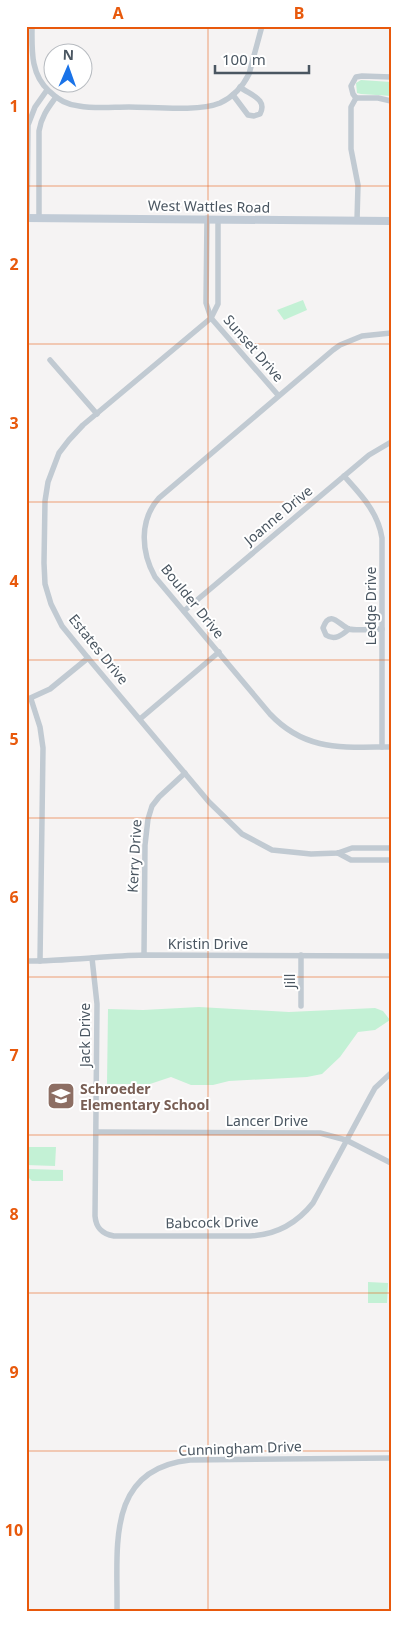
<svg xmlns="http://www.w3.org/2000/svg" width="417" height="1637" font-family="'Noto Sans',sans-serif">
<rect width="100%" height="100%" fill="#f5f3f3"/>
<g fill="#c3f1d5">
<polygon points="361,80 391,82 391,96 361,94 357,93 356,83"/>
<polygon points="303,300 307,310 284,320 277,310"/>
<polygon points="199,1007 289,1012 375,1008 383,1011 390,1020 375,1030 358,1032 340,1057 322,1074 307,1077 229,1081 213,1085 191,1085 171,1077 150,1084 107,1084 108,1009 143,1010"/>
<polygon points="26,1147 56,1147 55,1166 26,1165"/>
<polygon points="29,1169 63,1170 63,1181 32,1181 29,1178"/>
<polygon points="368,1282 388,1283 387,1303 368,1303"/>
</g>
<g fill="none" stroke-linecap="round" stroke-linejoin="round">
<g stroke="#c1cad2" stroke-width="5.5">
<path d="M32,26C32,49 30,74 49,91C57,99 68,105 79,106C95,109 113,107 129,107C153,107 198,112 220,103C233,97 243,86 249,74L262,26"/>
<path d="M233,95L248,115L254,116L260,114C268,99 250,95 240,87"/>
<polyline points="356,98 351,107 351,149 358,185 357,220"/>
<polyline points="356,98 353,94 351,86 356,77 362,76 391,77"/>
<polyline points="356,98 378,98 391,101"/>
<polyline points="27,218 28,125 35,107 47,90"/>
<path d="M39,218V131C41,117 48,108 56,97"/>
<polyline points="207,218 206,303 211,318 278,395"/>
<polyline points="218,219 218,304 211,318 83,425 69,440 59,453 48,482 45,501 44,563 45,584 51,604 62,626 88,658 209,802 242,834 272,850 311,854 338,853 352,848 391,848"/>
<path d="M391,333L362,336L340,345L333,350L159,498C139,520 141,552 155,577L270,714C306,752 343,747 391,747"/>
<polyline points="50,360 97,414"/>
<path d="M344,476C361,495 378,512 382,538V747"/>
<polyline points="184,611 369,455 391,442"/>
<path d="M349,629C342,635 335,641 326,635L323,628C330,608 340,626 349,629C357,631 373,629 382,629"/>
<polyline points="31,699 40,727 43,748 40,961"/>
<polyline points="26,700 50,689 88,658"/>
<polyline points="140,719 219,652"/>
<polyline points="338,853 351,860 391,860"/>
<polyline points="144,955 145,845 148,819 152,806 159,797 185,773"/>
<polyline points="301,955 301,1006"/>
<path d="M92,958L97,1004L95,1216C96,1228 102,1234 114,1236H250C276,1235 297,1223 313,1203L370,1097L375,1088L391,1073"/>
<path d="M26,961C66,961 104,956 144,955L391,956"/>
<polyline points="96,1132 320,1133 346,1140 391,1163"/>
<path d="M117,1611C118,1548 105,1469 190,1460L391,1458"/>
</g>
<polyline stroke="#c1cbd6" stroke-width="8" points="26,218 391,221"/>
</g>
<path fill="none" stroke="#e8590c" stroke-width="1" stroke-opacity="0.55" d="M208,26V1611M26,186H391M26,344H391M26,502H391M26,660H391M26,818H391M26,977H391M26,1135H391M26,1293H391M26,1451H391"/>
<defs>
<symbol id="school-square" viewBox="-11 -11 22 22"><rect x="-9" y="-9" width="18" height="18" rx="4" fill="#8d6e63" stroke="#fff"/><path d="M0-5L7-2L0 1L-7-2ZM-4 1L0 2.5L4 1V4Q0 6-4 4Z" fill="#fff"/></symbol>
</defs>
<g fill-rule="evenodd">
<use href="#school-square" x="45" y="1080" width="32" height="32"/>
</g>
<g text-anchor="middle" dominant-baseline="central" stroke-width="4" stroke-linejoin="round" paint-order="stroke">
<g font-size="14" fill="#4a5661" stroke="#fff">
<text transform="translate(209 206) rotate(1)">West Wattles Road</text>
<text transform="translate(254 348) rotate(49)">Sunset Drive</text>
<text transform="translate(278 515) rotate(-40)">Joanne Drive</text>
<text transform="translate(193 601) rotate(51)">Boulder Drive</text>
<text transform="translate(370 606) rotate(-90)">Ledge Drive</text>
<text transform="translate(99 649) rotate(51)">Estates Drive</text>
<text transform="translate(134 856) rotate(-87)">Kerry Drive</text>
<text x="208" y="943">Kristin Drive</text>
<text transform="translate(289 981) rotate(-90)">Jill</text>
<text transform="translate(84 1035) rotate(-90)">Jack Drive</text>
<text x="267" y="1120">Lancer Drive</text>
<text transform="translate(212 1222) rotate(-1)">Babcock Drive</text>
<text transform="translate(240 1448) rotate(-2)">Cunningham Drive</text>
</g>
<g font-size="14" font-weight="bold" fill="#785e54" stroke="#fff" text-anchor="start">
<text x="80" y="1088">Schroeder<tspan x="80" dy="16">Elementary School</tspan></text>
</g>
</g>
<rect width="417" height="1637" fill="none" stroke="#ffffff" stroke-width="55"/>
<g transform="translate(68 68) rotate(2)"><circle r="24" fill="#ffffff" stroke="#b7bbc0"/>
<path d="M0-4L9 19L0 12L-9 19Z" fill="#1a73e8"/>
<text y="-8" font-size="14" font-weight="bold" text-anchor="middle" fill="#4a5661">N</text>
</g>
<path d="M215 65v8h94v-8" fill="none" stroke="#4a5661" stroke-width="2.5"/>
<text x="222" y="65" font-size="15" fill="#4a5661" stroke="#ffffff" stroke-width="4" paint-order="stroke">100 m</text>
<rect x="28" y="28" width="362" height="1582" fill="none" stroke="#e8590c" stroke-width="2"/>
<g font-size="16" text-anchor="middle" font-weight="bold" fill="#e8590c">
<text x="118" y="19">A</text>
<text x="299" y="19">B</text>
<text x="14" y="112">1</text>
<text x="14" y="270">2</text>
<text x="14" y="429">3</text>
<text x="14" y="587">4</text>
<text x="14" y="745">5</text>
<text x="14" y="903">6</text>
<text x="14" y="1061">7</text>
<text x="14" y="1220">8</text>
<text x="14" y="1378">9</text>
<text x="14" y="1536">10</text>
</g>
</svg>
